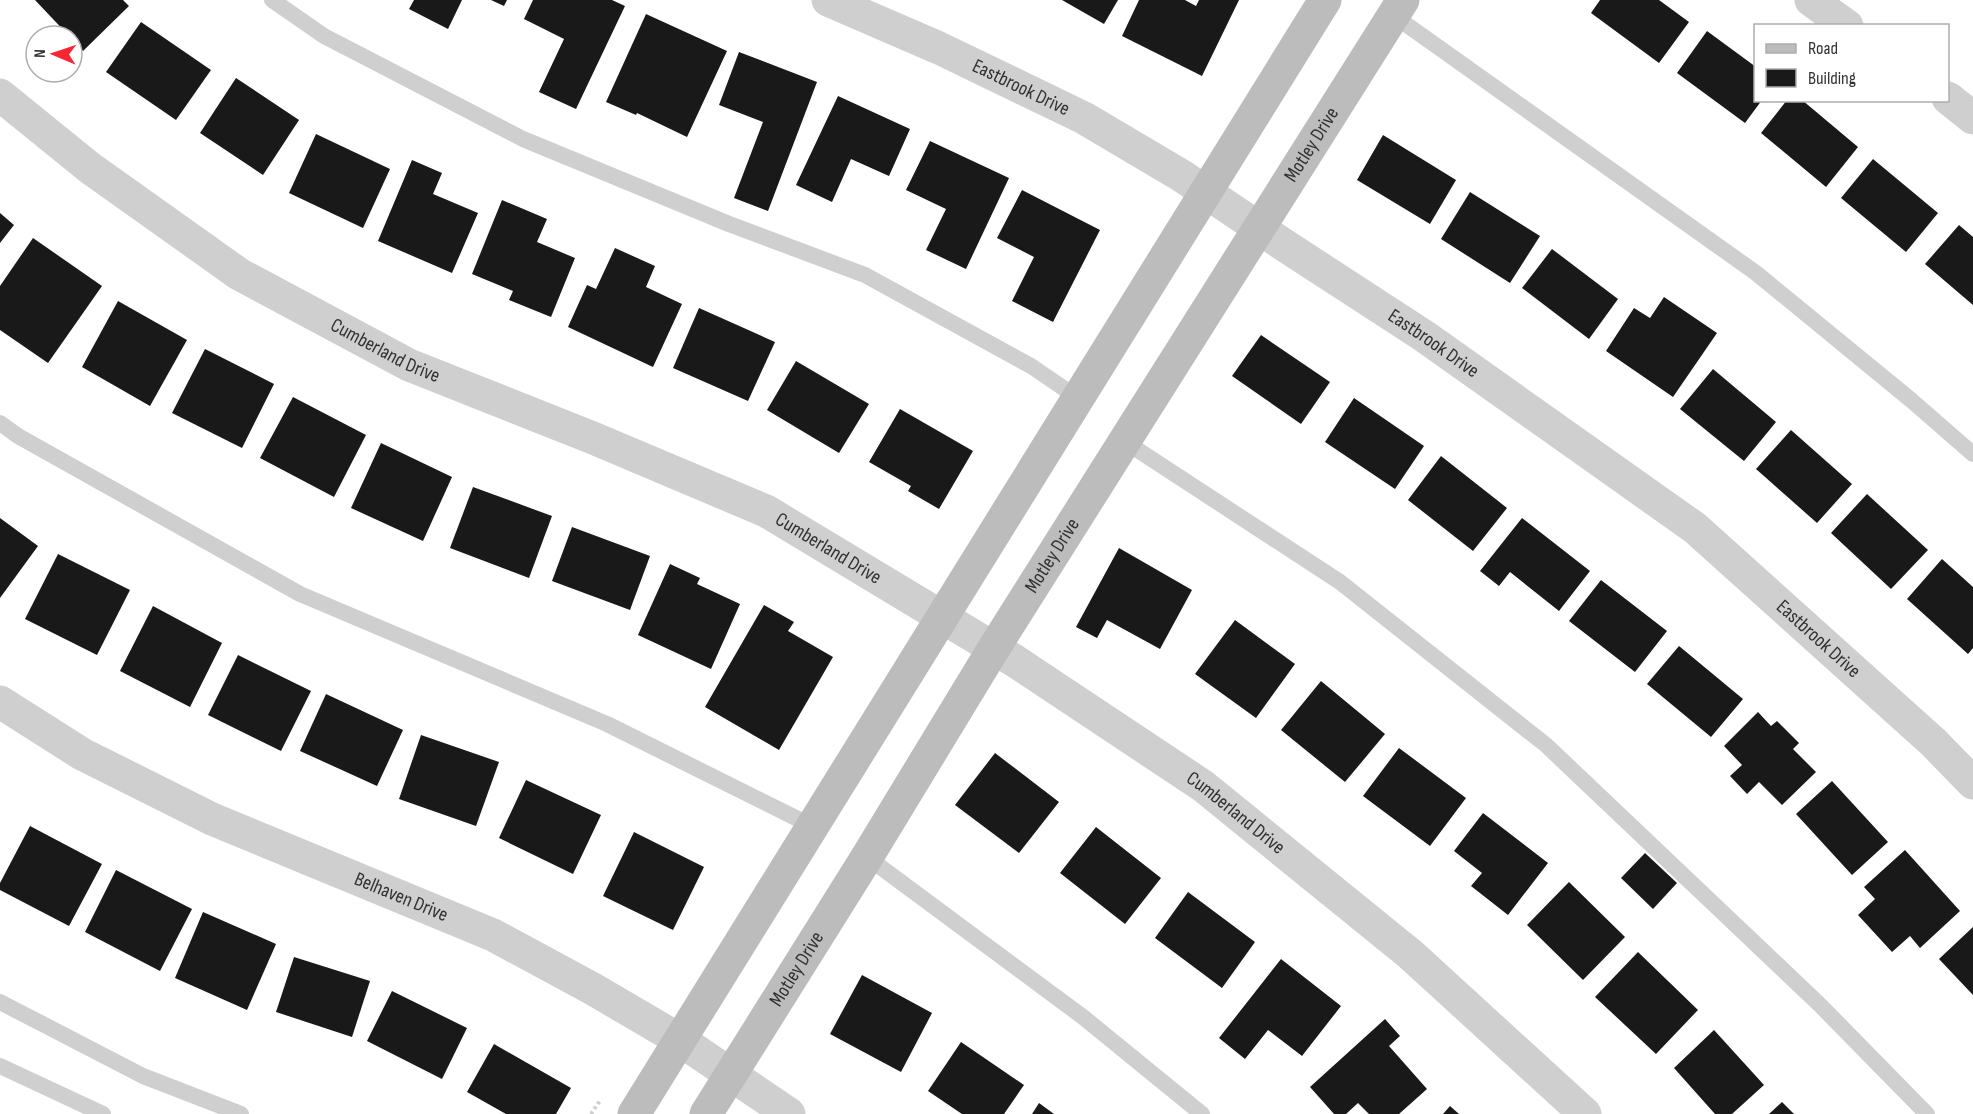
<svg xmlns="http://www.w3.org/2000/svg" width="1973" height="1114" font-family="'Sofia Sans Condensed',sans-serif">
<rect width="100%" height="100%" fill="#fff"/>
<g fill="#191919">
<polygon points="35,0 123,0 129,6 83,51 72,39 72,36 69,36"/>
<polygon points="414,0 462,0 448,29 409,9"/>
<polygon points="491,0 507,0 504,6"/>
<polygon points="533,0 612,0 625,6 576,109 539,92 564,39 524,19"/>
<polygon points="1062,0 1118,0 1104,24"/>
<polygon points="1139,0 1185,0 1196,6 1199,0 1239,0 1202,76 1122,36"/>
<polygon points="1600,0 1659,0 1689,22 1659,63 1591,13"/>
<polygon points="646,14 727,51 687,137 637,113 636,115 606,102"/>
<polygon points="141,22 211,70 176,120 106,72"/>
<polygon points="1707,31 1756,67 1756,100 1762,100 1745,123 1677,73"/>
<polygon points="739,52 817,82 768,211 734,198 763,122 719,105"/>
<polygon points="236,78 299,120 263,175 200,133"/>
<polygon points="838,96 910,129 889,176 851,159 832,202 796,185"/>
<polygon points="1787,100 1802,100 1858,147 1826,187 1761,133"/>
<polygon points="316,134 390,169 363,228 289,193"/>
<polygon points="1383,135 1456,180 1430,224 1357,180"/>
<polygon points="930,141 1009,178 966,269 926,250 946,209 906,190"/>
<polygon points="1873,159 1938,213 1906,252 1841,198"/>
<polygon points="412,160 442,173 433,194 478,213 452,273 378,241"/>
<polygon points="1022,190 1100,230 1053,322 1012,301 1034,257 997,238"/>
<polygon points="1470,192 1540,236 1510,283 1441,239"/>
<polygon points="502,200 547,219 537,242 575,258 551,317 509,300 513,291 472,274"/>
<polygon points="0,213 14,225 0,243"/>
<polygon points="1959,225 1973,237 1973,305 1925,264"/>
<polygon points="33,238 102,286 48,363 0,330 0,286"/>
<polygon points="615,248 655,266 646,287 682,304 653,367 568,327 587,285 596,289"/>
<polygon points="1552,249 1618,299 1589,339 1522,288"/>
<polygon points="1664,297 1717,333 1673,397 1606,351 1634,308 1650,318"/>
<polygon points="118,301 187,340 150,406 82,367"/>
<polygon points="699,308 775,342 748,401 673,368"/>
<polygon points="1261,335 1330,382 1301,424 1232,376"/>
<polygon points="205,349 274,384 242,448 172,413"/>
<polygon points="796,361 869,404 839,453 767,410"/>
<polygon points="1713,369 1776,422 1744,461 1680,409"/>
<polygon points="293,397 366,435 334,497 260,458"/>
<polygon points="1354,398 1424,446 1395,489 1325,442"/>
<polygon points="900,409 973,451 939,509 908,491 911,486 869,462"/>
<polygon points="1791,430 1852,484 1817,523 1756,469"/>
<polygon points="381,443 452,477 423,541 351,508"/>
<polygon points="1441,456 1507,508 1473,551 1408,500"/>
<polygon points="473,487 552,516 529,578 450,548"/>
<polygon points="1867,494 1928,550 1891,589 1831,533"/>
<polygon points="0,518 38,546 0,598"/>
<polygon points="1522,518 1590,571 1559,611 1510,572 1499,586 1480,571"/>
<polygon points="572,527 650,556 630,610 552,581"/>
<polygon points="1119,548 1192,590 1160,649 1107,620 1097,638 1076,627"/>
<polygon points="58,554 130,590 97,655 25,619"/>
<polygon points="1942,559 1973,587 1973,648 1968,654 1907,599"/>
<polygon points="670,564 700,578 697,584 740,604 711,669 638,635"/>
<polygon points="1601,580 1667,631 1635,672 1569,621"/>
<polygon points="764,605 794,622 788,631 833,657 779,750 705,707"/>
<polygon points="153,606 222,643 190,707 120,671"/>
<polygon points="1235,620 1295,664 1256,718 1195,674"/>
<polygon points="1679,646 1743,699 1711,737 1647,684"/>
<polygon points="238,655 311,691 281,751 208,715"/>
<polygon points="1321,681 1385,734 1345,782 1281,730"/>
<polygon points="326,694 403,730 377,786 300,751"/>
<polygon points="1758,712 1771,726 1777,721 1799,743 1793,749 1816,772 1782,805 1759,782 1747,794 1730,776 1742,765 1724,746"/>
<polygon points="421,735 499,762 476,826 399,799"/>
<polygon points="1399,748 1466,798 1430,846 1363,796"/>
<polygon points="995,753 1059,802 1019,853 955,805"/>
<polygon points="526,780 601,815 573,874 499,838"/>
<polygon points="1832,781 1888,842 1852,875 1796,814"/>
<polygon points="1483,813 1548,863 1508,915 1471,886 1482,873 1454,851"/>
<polygon points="30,826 102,864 69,926 0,890 0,883"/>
<polygon points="1096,827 1161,878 1125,924 1060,873"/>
<polygon points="634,832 704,867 673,930 603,896"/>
<polygon points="1905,850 1960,911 1920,948 1910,936 1892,952 1858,915 1875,899 1864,887"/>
<polygon points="1645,853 1677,883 1653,909 1621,878"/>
<polygon points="116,870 192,909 160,971 85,932"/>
<polygon points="1569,882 1625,937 1583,980 1527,925"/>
<polygon points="1188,892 1255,942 1222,988 1155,938"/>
<polygon points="203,912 276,944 247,1010 175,978"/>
<polygon points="1973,927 1973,995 1939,959"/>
<polygon points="1638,952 1698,1010 1656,1054 1595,997"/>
<polygon points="294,957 370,981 352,1037 276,1012"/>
<polygon points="1281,959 1341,1006 1302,1056 1268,1030 1245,1059 1219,1038"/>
<polygon points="862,975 932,1013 901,1072 830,1034"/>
<polygon points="392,991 467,1028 442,1079 367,1041"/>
<polygon points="1385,1019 1400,1036 1389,1046 1427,1089 1399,1114 1369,1114 1358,1103 1346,1114 1334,1114 1310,1087"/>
<polygon points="1714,1030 1764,1085 1732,1114 1715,1114 1674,1068"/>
<polygon points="961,1042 1024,1085 1004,1114 962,1114 928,1091"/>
<polygon points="494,1044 571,1088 556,1114 506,1114 467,1092"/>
<polygon points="1782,1102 1794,1114 1769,1114"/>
<polygon points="1039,1103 1054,1114 1032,1114"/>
<polygon points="1450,1106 1459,1114 1443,1114"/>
</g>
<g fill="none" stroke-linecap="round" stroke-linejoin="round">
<polyline stroke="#cfcfcf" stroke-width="4" stroke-dasharray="3 3" stroke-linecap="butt" points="591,1114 601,1099"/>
<g stroke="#cfcfcf" stroke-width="16">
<polyline points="272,0 324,36 523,139 729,224 865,275 1031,366 1078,398"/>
<polyline points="1393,15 1756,273 1911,400 1973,454"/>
<polyline points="0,423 18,436 300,594 607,724 812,826"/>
<polyline points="1124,441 1340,582 1546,745 1820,1005 1927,1114"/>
<polyline points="867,857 1083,1017 1202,1114"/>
<polyline points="0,1002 143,1076 241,1114"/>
<polyline points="0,1066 103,1114"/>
</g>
<g stroke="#cfcfcf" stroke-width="33">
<path id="s1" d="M828,0L939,48L1084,118L1182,176L1281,243L1424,336L1695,528L1933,742L1973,783"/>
<polyline points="1811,0 1847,26"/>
<path id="s2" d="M0,95L90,168L239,274L409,365L593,438L766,511L1015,661L1203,786L1410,954L1585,1114"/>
<polyline points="1948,98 1973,118"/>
<path id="s3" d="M0,702L82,754L212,819L493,935L593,989L680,1040L789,1114"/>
</g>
<g stroke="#bcbcbc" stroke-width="33">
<polyline points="634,1114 1325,0"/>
<path id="s4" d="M706,1114L867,857L994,648L1403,0"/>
</g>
</g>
<g text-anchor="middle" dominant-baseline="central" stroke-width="6" stroke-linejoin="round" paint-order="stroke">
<g font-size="20" fill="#323232" stroke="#fff">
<text stroke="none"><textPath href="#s1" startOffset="212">Eastbrook Drive</textPath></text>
<text stroke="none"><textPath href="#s4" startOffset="1143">Motley Drive</textPath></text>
<text stroke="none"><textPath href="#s1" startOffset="698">Eastbrook Drive</textPath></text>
<text stroke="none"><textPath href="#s2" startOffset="464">Cumberland Drive</textPath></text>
<text stroke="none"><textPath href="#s2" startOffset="950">Cumberland Drive</textPath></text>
<text stroke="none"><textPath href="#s4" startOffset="657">Motley Drive</textPath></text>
<text stroke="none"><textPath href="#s1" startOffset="1184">Eastbrook Drive</textPath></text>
<text stroke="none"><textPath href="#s2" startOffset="1436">Cumberland Drive</textPath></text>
<text stroke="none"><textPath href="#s3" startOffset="447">Belhaven Drive</textPath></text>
<text stroke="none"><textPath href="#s4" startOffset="171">Motley Drive</textPath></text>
</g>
</g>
<rect x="1754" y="24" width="195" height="78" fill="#ffffff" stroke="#adadad" stroke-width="1.5"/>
<rect x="1766" y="44" width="30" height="9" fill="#bcbcbc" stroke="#adadad" stroke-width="1.5"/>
<text x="1808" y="54" font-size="18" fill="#323232">Road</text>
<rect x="1766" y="69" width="30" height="18" fill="#191919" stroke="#adadad" stroke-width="1.5"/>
<text x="1808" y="84" font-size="18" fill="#323232">Building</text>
<g transform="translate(54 54) rotate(272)"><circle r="28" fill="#ffffff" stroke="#adadad" stroke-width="1.5"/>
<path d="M0-4.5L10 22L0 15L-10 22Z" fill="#f62733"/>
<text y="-9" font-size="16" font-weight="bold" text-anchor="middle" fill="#323232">N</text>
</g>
</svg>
